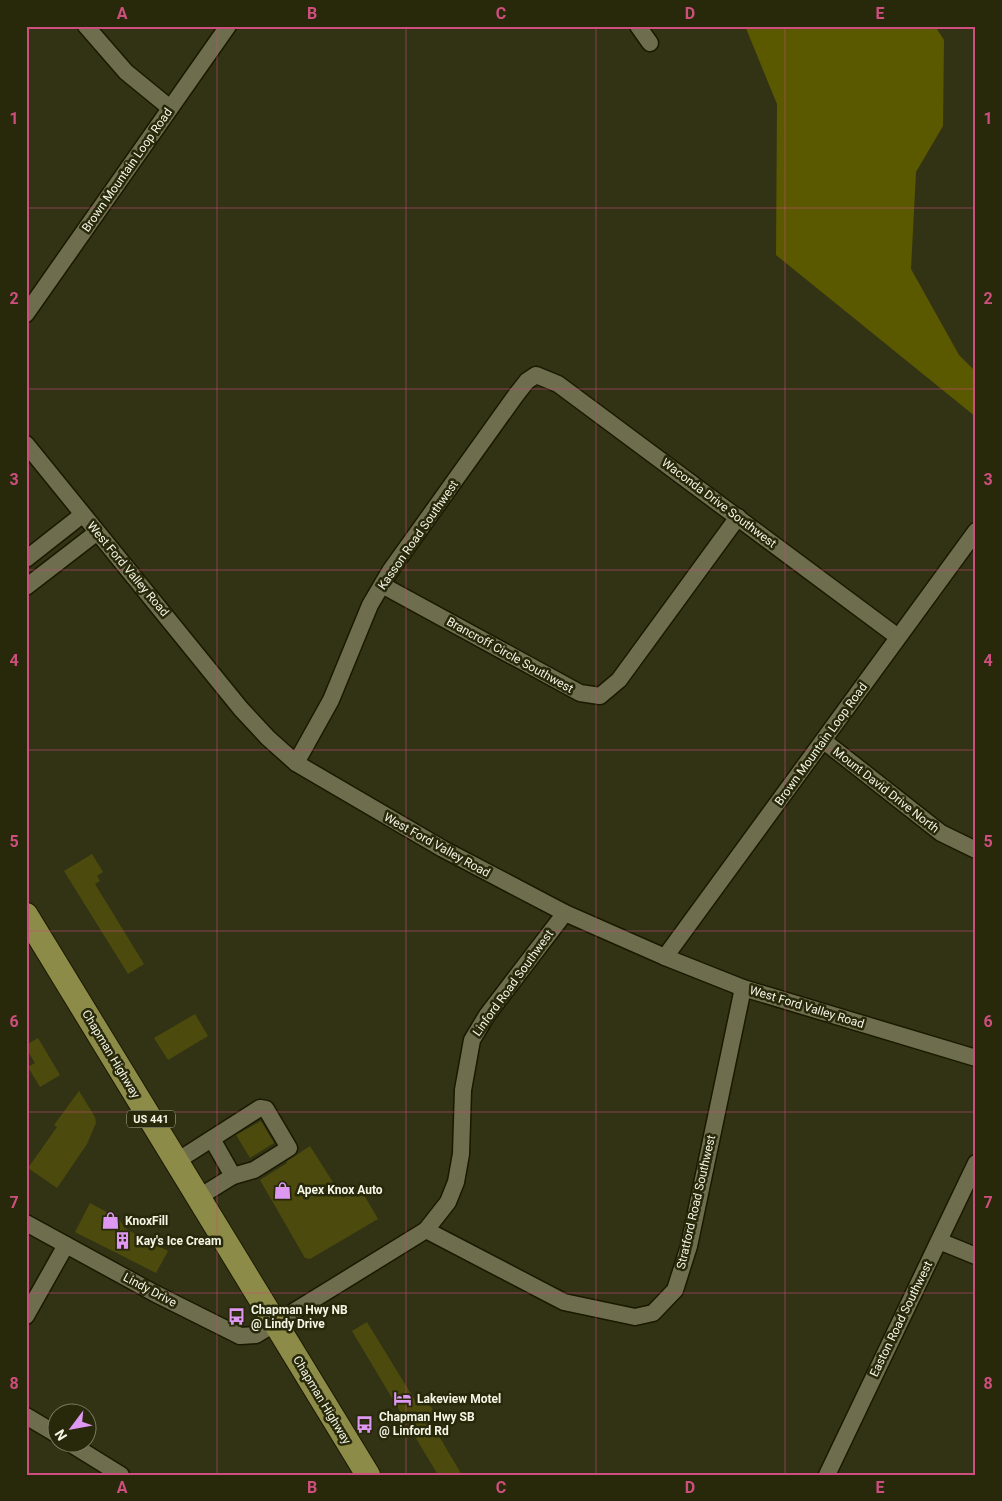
<svg xmlns="http://www.w3.org/2000/svg" width="1002" height="1501" font-family="Roboto,sans-serif">
<rect width="100%" height="100%" fill="#323215"/>
<polygon fill="#5b5900" points="745,26 935,26 944,40 943,126 916,172 911,269 959,355 976,372 976,417 776,255 777,104"/>
<g fill="#4c4b0d">
<polygon points="92,854 103,872 97,876 100,881 95,884 144,964 128,974 64,871"/>
<polygon points="195,1014 208,1036 168,1060 154,1038"/>
<polygon points="38,1038 60,1075 40,1087 28,1067 35,1063 26,1048 26,1045"/>
<polygon points="79,1091 95,1117 96,1123 87,1144 57,1188 28,1168 57,1127 54,1125"/>
<polygon points="261,1121 274,1143 250,1158 236,1135"/>
<polygon points="310,1146 343,1198 360,1188 378,1219 310,1259 305,1258 260,1180 287,1163 286,1162"/>
<polygon points="90,1203 118,1218 126,1229 168,1251 156,1273 75,1232"/>
<polygon points="367,1322 416,1402 425,1397 437,1417 430,1421 462,1475 438,1475 352,1331"/>
</g>
<g fill="none" stroke-linecap="round" stroke-linejoin="round">
<defs>
<g id="minor">
<polyline points="86,26 126,72 170,108"/>
<polyline points="638,26 650,43"/>
<polyline points="26,314 228,26"/>
<polyline points="26,444 241,709 268,738 296,763 443,849 565,913 665,957 743,988 976,1058"/>
<polyline points="26,559 82,515"/>
<polyline points="382,585 580,693 600,696 619,680 738,517"/>
<polyline points="26,587 96,533"/>
<polyline points="824,741 941,833 976,850"/>
<polyline points="296,763 331,700 370,605 390,571 516,395 527,381 536,375 558,384 898,637"/>
<polyline points="665,957 976,531"/>
<polyline points="212,1139 233,1176"/>
<polyline points="177,1161 260,1108 266,1109 289,1148 254,1170 233,1176 199,1197"/>
<polyline points="26,1223 154,1293 240,1336 256,1335 426,1230 448,1202 456,1182 461,1154 463,1090 472,1040 487,1015 565,913"/>
<polyline points="426,1230 564,1302 635,1317 653,1313 675,1290 689,1246 743,988"/>
<polyline points="939,1241 976,1256"/>
<polyline points="26,1316 66,1245"/>
<polyline points="26,1416 58,1435"/>
<polyline points="71,1444 121,1475"/>
<polyline points="827,1475 976,1163"/>
</g>
<polyline id="highway" points="26,915 368,1475"/>
</defs>
<use href="#minor" stroke="#1a1900" stroke-width="19"/>
<use href="#highway" stroke="#1a1900" stroke-width="26"/>
<use href="#minor" stroke="#6e6e4f" stroke-width="16"/>
<use href="#highway" stroke="#8c8b47" stroke-width="24"/>
</g>
<path fill="none" stroke="#ce4f7d" stroke-width="1" stroke-opacity="0.55" d="M217,26V1475M406,26V1475M596,26V1475M785,26V1475M26,208H976M26,389H976M26,570H976M26,750H976M26,931H976M26,1112H976M26,1293H976"/>
<defs>
<symbol id="shop-bare" viewBox="-9 -9 18 18"><path d="M-5-2.5h2.3a2.7 3.5 0 0 1 5.4 0H5L5.5 6h-11ZM-1.5-2.5h3a1.5 2.3 0 0 0-3 0Z" fill="#de98f2" stroke="#28280b" stroke-width="2.5" paint-order="stroke"/></symbol>
<symbol id="building-bare" viewBox="-9 -9 18 18"><path d="M-4-6H4V6H1V3H-1V6H-4ZM-2.5-4.3h1.7v1.8h-1.7ZM.8-4.3h1.7v1.8H.8ZM-2.5-1h1.7V.8h-1.7ZM.8-1h1.7V.8H.8Z" fill="#de98f2" stroke="#28280b" stroke-width="2.5" paint-order="stroke"/></symbol>
<symbol id="bus-bare" viewBox="-9 -9 18 18"><path d="M-5-6H5V4H4V6H2V4H-2V6H-4V4H-5ZM-3.5-4V0h7V-4ZM-3.5 1.2v1.5H-2V1.2ZM2 1.2v1.5H3.5V1.2Z" fill="#de98f2" stroke="#28280b" stroke-width="2.5" paint-order="stroke"/></symbol>
<symbol id="hotel-bare" viewBox="-9 -9 18 18"><path d="M-6-4.5h1.5V1H6V5H4.5V3h-9V5H-6ZM-4 0a1.8 1.8 0 1 1 3.6 0ZM.5 0V-2.5h3Q6-2.5 6 0Z" fill="#de98f2" stroke="#28280b" stroke-width="2.5" paint-order="stroke"/></symbol>
</defs>
<g fill-rule="evenodd">
<use href="#shop-bare" x="270" y="1178" width="25" height="25"/>
<use href="#shop-bare" x="98" y="1208" width="25" height="25"/>
<use href="#building-bare" x="110" y="1228" width="25" height="25"/>
<use href="#bus-bare" x="224" y="1304" width="25" height="25"/>
<use href="#hotel-bare" x="390" y="1386" width="25" height="25"/>
<use href="#bus-bare" x="352" y="1412" width="25" height="25"/>
</g>
<g text-anchor="middle" dominant-baseline="central" stroke-width="5" stroke-linejoin="round" paint-order="stroke">
<rect fill="#28280b" stroke="#b7b8a3" stroke-width="1" x="127" y="1110.5" width="48" height="17" rx="4"/>
<g font-size="11" font-weight="bold" fill="#f4f5e4">
<text x="151" y="1119">US 441</text>
</g>
<g font-size="12" fill="#f4f5e4" stroke="#28280b">
<text transform="translate(127 170) rotate(-55)">Brown Mountain Loop Road</text>
<text transform="translate(719 503) rotate(37)">Waconda Drive Southwest</text>
<text transform="translate(418 535) rotate(-55)">Kasson Road Southwest</text>
<text transform="translate(128 569) rotate(50)">West Ford Valley Road</text>
<text transform="translate(510 655) rotate(29)">Brancroff Circle Southwest</text>
<text transform="translate(821 744) rotate(-54)">Brown Mountain Loop Road</text>
<text transform="translate(886 790) rotate(38)">Mount David Drive North</text>
<text transform="translate(437 845) rotate(29)">West Ford Valley Road</text>
<text transform="translate(513 983) rotate(-54)">Linford Road Southwest</text>
<text transform="translate(807 1007) rotate(17)">West Ford Valley Road</text>
<text transform="translate(111 1054) rotate(59)">Chapman Highway</text>
<text transform="translate(696 1202) rotate(-77)">Stratford Road Southwest</text>
<text transform="translate(150 1290) rotate(28)">Lindy Drive</text>
<text transform="translate(901 1319) rotate(-64)">Easton Road Southwest</text>
<text transform="translate(322 1400) rotate(59)">Chapman Highway</text>
</g>
<g font-size="12" font-weight="bold" fill="#f4f5e4" stroke="#28280b" text-anchor="start">
<text x="297" y="1190">Apex Knox Auto</text>
<text x="125" y="1221">KnoxFill</text>
<text x="136" y="1241">Kay's Ice Cream</text>
<text x="251" y="1310">Chapman Hwy NB<tspan x="251" dy="14">@ Lindy Drive</tspan></text>
<text x="417" y="1399">Lakeview Motel</text>
<text x="379" y="1417">Chapman Hwy SB<tspan x="379" dy="14">@ Linford Rd</tspan></text>
</g>
</g>
<rect width="1002" height="1501" fill="none" stroke="#28280b" stroke-width="55"/>
<g transform="translate(72 1428) rotate(238)"><circle r="24" fill="#28280b" stroke="#7a7a62"/>
<path d="M0-4L9 19L0 12L-9 19Z" fill="#de98f2"/>
<text y="-8" font-size="14" font-weight="bold" text-anchor="middle" fill="#f4f5e4">N</text>
</g>
<rect x="28" y="28" width="946" height="1446" fill="none" stroke="#ce4f7d" stroke-width="2"/>
<g font-size="16" text-anchor="middle" font-weight="bold" fill="#ce4f7d">
<text x="122" y="19">A</text>
<text x="312" y="19">B</text>
<text x="501" y="19">C</text>
<text x="690" y="19">D</text>
<text x="880" y="19">E</text>
<text x="14" y="124">1</text>
<text x="988" y="124">1</text>
<text x="14" y="304">2</text>
<text x="988" y="304">2</text>
<text x="14" y="485">3</text>
<text x="988" y="485">3</text>
<text x="14" y="666">4</text>
<text x="988" y="666">4</text>
<text x="14" y="847">5</text>
<text x="988" y="847">5</text>
<text x="14" y="1027">6</text>
<text x="988" y="1027">6</text>
<text x="14" y="1208">7</text>
<text x="988" y="1208">7</text>
<text x="14" y="1389">8</text>
<text x="988" y="1389">8</text>
<text x="122" y="1493">A</text>
<text x="312" y="1493">B</text>
<text x="501" y="1493">C</text>
<text x="690" y="1493">D</text>
<text x="880" y="1493">E</text>
</g>
</svg>
